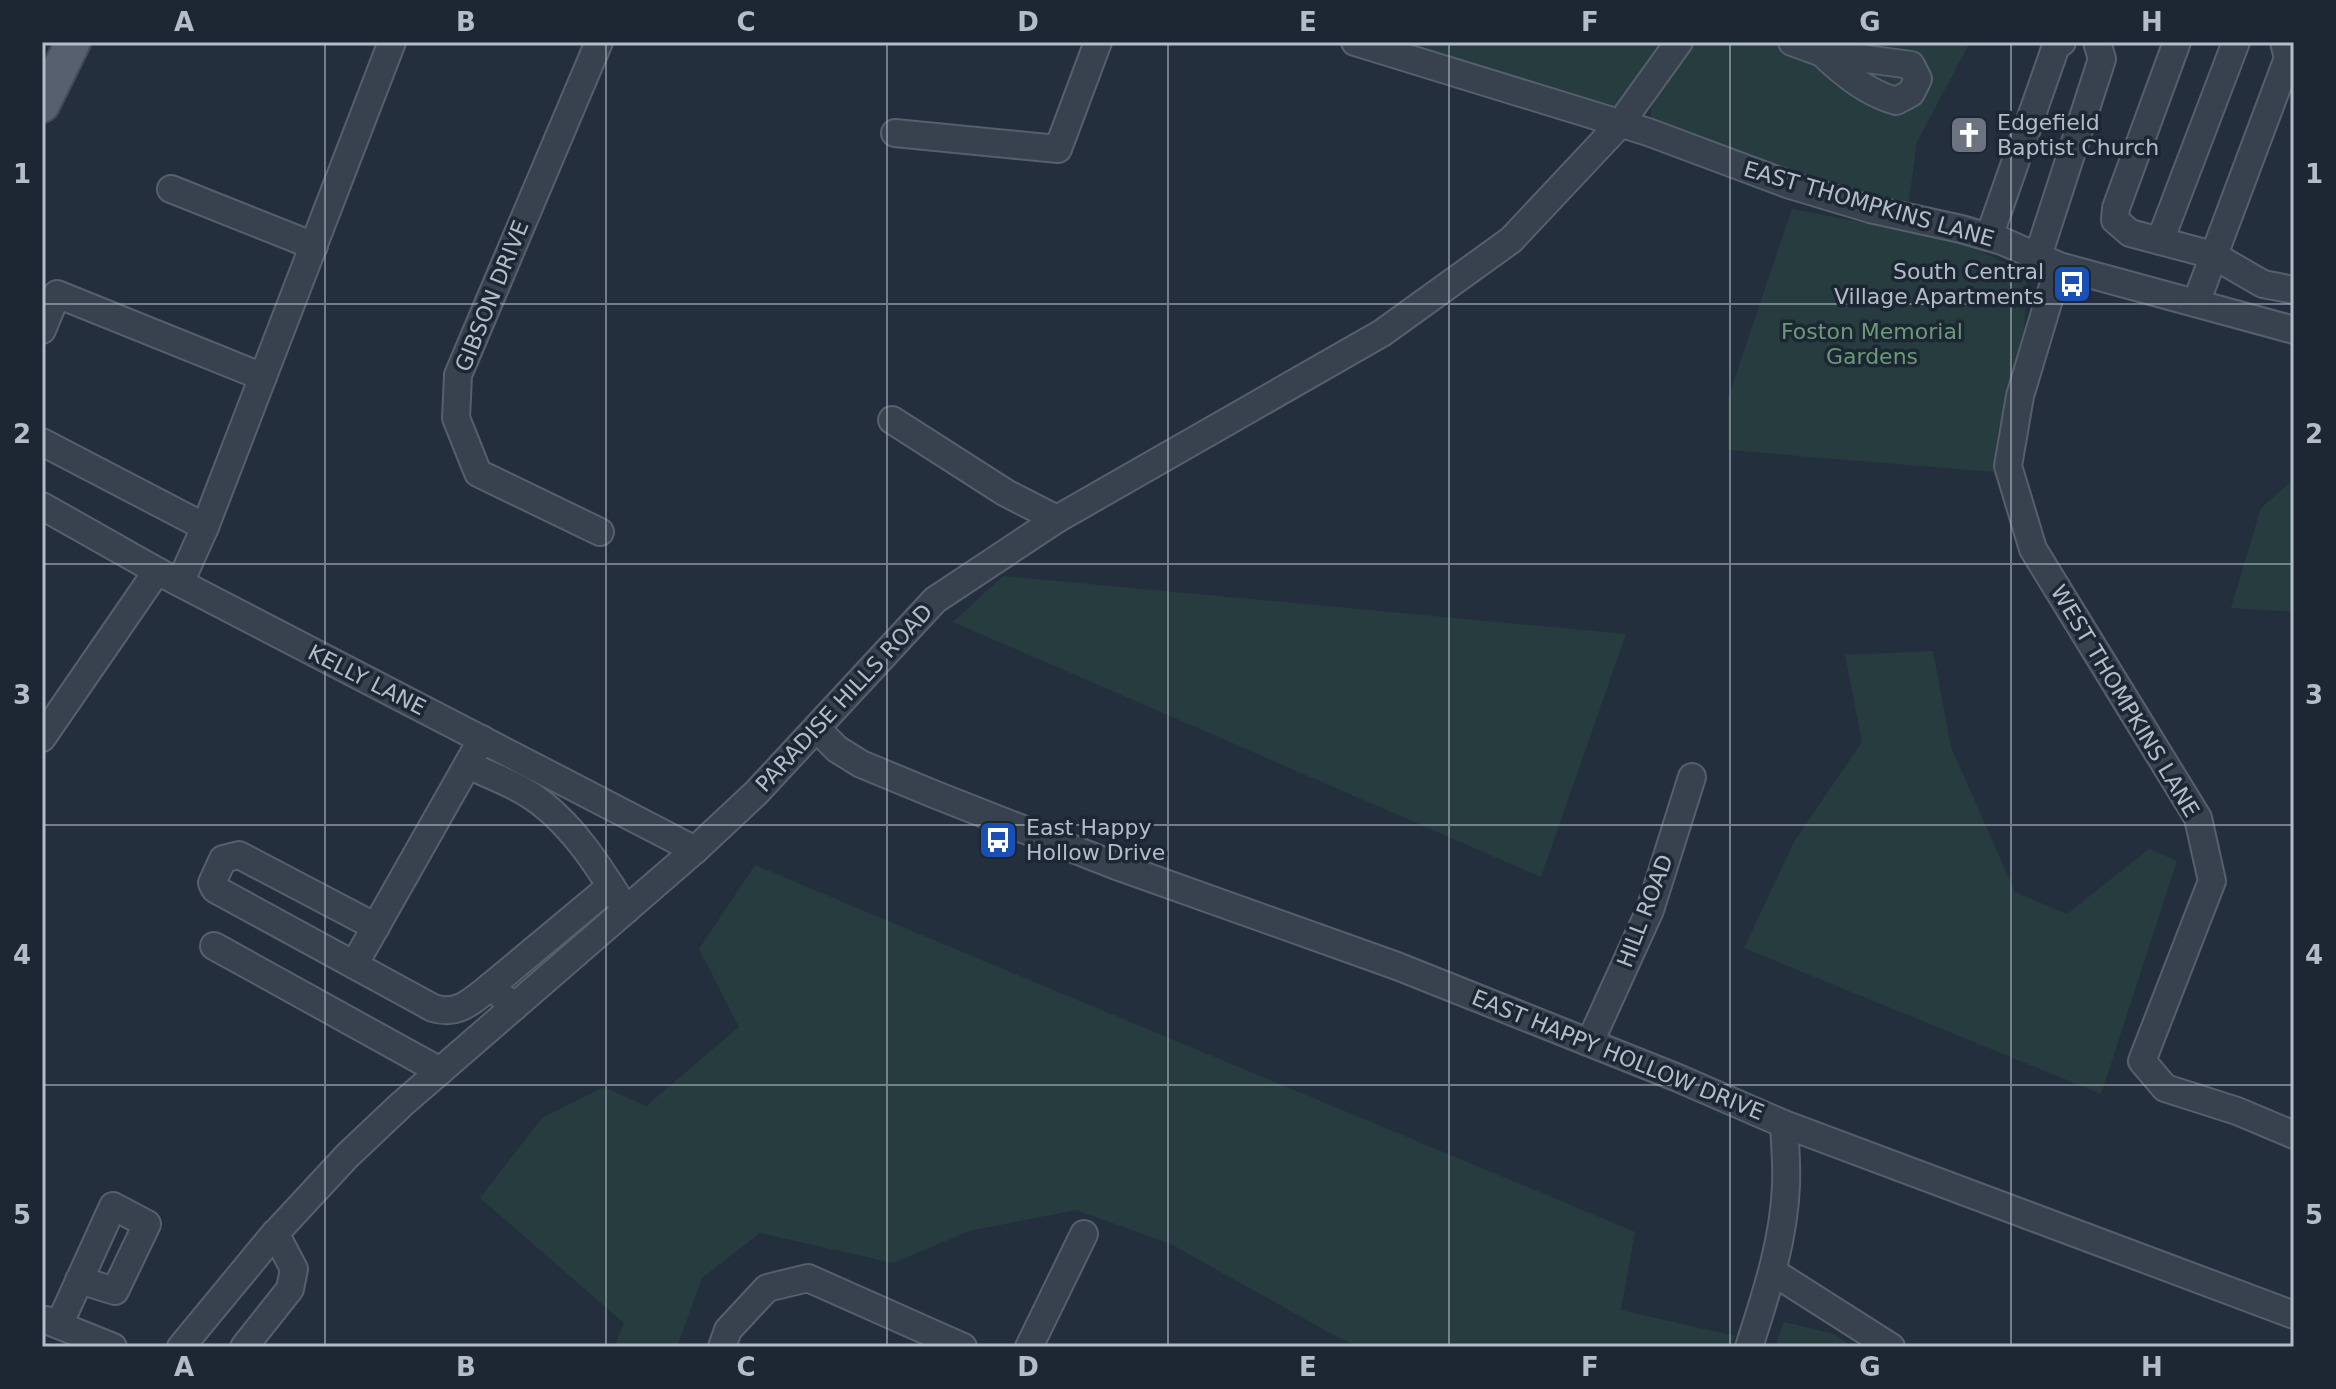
<svg xmlns="http://www.w3.org/2000/svg" width="2336" height="1389" font-family="'DejaVu Sans',sans-serif">
<rect width="100%" height="100%" fill="#242f3e"/>
<g fill="#263c3f">
<polygon points="1397,42 1663,42 1615,109"/>
<path d="M1693,42H1970L1917,142L1908,207L1656,127C1655,123 1652,119 1651,115C1647,95 1682,58 1693,42Z"/>
<polygon points="1792,209 1918,233 1972,247 2027,273 2024,333 1999,426 1993,472 1728,450 1728,398"/>
<polygon points="2294,479 2294,612 2231,608 2261,508"/>
<polygon points="1003,576 1626,634 1541,877 953,622"/>
<polygon points="1933,651 1951,747 2015,892 2067,914 2149,849 2177,861 2101,1094 1744,948 1795,840 1862,742 1845,655"/>
<path d="M755,865C1048,989 1342,1109 1635,1232L1621,1310L1735,1336L1731,1347H1359L1328,1332L1171,1244L1076,1210L969,1231L893,1263L760,1233L702,1278L677,1347H614L624,1323L480,1198L542,1118L604,1087L646,1106L739,1027L699,949Z"/>
<polygon points="1784,1322 1834,1334 1853,1347 1775,1347"/>
</g>
<g fill="none" stroke-linecap="round" stroke-linejoin="round">
<defs>
<g id="minor">
<polyline points="599,42 458,375 456,418 478,473 600,532"/>
<polyline points="1355,42 1648,132 1790,185 1870,209 1961,229 2002,241 2059,266 2294,330"/>
<path d="M1792,42L1822,53L1911,65L1918,79L1911,93L1896,101C1867,93 1843,73 1822,53"/>
<polyline points="2177,42 2116,208 2115,220 2130,233 2213,255 2263,284 2294,290"/>
<polyline points="895,133 1058,149 1098,42"/>
<polyline points="171,189 314,246"/>
<polyline points="1989,237 2056,46 2062,42"/>
<polyline points="2160,241 2236,42"/>
<polyline points="2038,256 2102,59 2097,42"/>
<polyline points="2059,266 2020,396 2008,466 2033,549 2198,818 2212,881 2142,1061 2165,1088 2237,1111 2294,1135"/>
<polyline points="2196,303 2288,58 2284,42"/>
<polyline points="42,330 57,294 263,377"/>
<polyline points="892,420 1006,493 1057,519"/>
<polyline points="42,442 205,527"/>
<polyline points="42,506 157,571 695,850"/>
<polyline points="180,583 205,527 392,42"/>
<polyline points="817,729 837,749 861,764 936,795 1114,865 1397,966 1678,1078 1784,1124 2294,1315"/>
<polyline points="42,738 157,571"/>
<path d="M468,765C492,776 519,786 540,802C577,830 602,872 626,910"/>
<path d="M376,927L239,855L223,859L212,883L215,889L433,1008C458,1016 472,1001 491,986L514,1007"/>
<polyline points="214,946 440,1071"/>
<polyline points="354,965 482,739"/>
<polyline points="491,986 611,886"/>
<polyline points="1590,1042 1650,910 1692,777"/>
<polyline points="1773,1272 1891,1347"/>
<polyline points="46,1320 113,1347"/>
<polyline points="59,1325 113,1206 147,1224 115,1291 79,1280"/>
<polyline points="181,1347 271,1238 347,1156 402,1104 695,850 756,793 935,600 1057,519 1382,333 1511,240 1620,124 1679,42"/>
<polyline points="244,1347 290,1289 294,1269 275,1233"/>
<polyline points="722,1347 728,1330 767,1288 808,1278 963,1347"/>
<polyline points="1029,1347 1084,1234"/>
<path d="M1749,1347C1766,1294 1784,1241 1786,1185C1787,1165 1785,1144 1784,1124"/>
</g>
<polyline id="major" points="42,105 73,42"/>
</defs>
<use href="#minor" stroke="#565f6c" stroke-width="30"/>
<use href="#major" stroke="#414a57" stroke-width="38"/>
<use href="#minor" stroke="#38414e" stroke-width="26"/>
<use href="#major" stroke="#56606e" stroke-width="34"/>
</g>
<path fill="none" stroke="#b4bcc9" stroke-width="2" stroke-opacity="0.55" d="M325,42V1347M606,42V1347M887,42V1347M1168,42V1347M1449,42V1347M1730,42V1347M2011,42V1347M42,304H2294M42,564H2294M42,825H2294M42,1085H2294"/>
<defs>
<symbol id="church-square" viewBox="-11 -11 22 22"><rect x="-9" y="-9" width="18" height="18" rx="4" fill="#6b7280" stroke="#1d2633"/><path d="M-1.2-6h2.4v3.5h3.3v2.4h-3.3V6h-2.4V-.1h-3.3v-2.4h3.3Z" fill="#fff"/></symbol>
<symbol id="bus-square" viewBox="-11 -11 22 22"><rect x="-9" y="-9" width="18" height="18" rx="4" fill="#1a4fb4" stroke="#1d2633"/><path d="M-5-6H5V4H4V6H2V4H-2V6H-4V4H-5ZM-3.5-4V0h7V-4ZM-3.5 1.2v1.5H-2V1.2ZM2 1.2v1.5H3.5V1.2Z" fill="#fff"/></symbol>
</defs>
<g fill-rule="evenodd">
<use href="#church-square" x="1947" y="113" width="44" height="44"/>
<use href="#bus-square" x="2050" y="262" width="44" height="44"/>
<use href="#bus-square" x="976" y="818" width="44" height="44"/>
</g>
<g text-anchor="middle" dominant-baseline="central" stroke-width="7" stroke-linejoin="round" paint-order="stroke">
<g font-size="22" fill="#b4bcc9" stroke="#1d2633" text-anchor="start">
<text x="1997" y="122">Edgefield<tspan x="1997" dy="25">Baptist Church</tspan></text>
<text x="2044" y="271" text-anchor="end">South Central<tspan x="2044" dy="25">Village Apartments</tspan></text>
<text x="1026" y="827">East Happy<tspan x="1026" dy="25">Hollow Drive</tspan></text>
</g>
<g font-size="22" fill="#b4bcc9" stroke="#1d2633">
<text transform="translate(1869 204) rotate(16)">EAST THOMPKINS LANE</text>
<text transform="translate(492 296) rotate(-68)">GIBSON DRIVE</text>
<text transform="translate(367 680) rotate(27)">KELLY LANE</text>
<text transform="translate(844 698) rotate(-47)">PARADISE HILLS ROAD</text>
<text transform="translate(2125 701) rotate(59)">WEST THOMPKINS LANE</text>
<text transform="translate(1645 911) rotate(-69)">HILL ROAD</text>
<text transform="translate(1618 1055) rotate(22)">EAST HAPPY HOLLOW DRIVE</text>
</g>
<g font-size="22" fill="#6b9a76" stroke="#1d2633">
<text x="1872" y="331">Foston Memorial<tspan x="1872" dy="25">Gardens</tspan></text>
</g>
</g>
<rect width="2336" height="1389" fill="none" stroke="#1d2633" stroke-width="88"/>
<rect x="44" y="44" width="2248" height="1301" fill="none" stroke="#b4bcc9" stroke-width="3"/>
<g font-size="26" text-anchor="middle" font-weight="bold" fill="#b4bcc9">
<text x="184" y="31">A</text>
<text x="466" y="31">B</text>
<text x="746" y="31">C</text>
<text x="1028" y="31">D</text>
<text x="1308" y="31">E</text>
<text x="1590" y="31">F</text>
<text x="1870" y="31">G</text>
<text x="2152" y="31">H</text>
<text x="22" y="183">1</text>
<text x="2314" y="183">1</text>
<text x="22" y="443">2</text>
<text x="2314" y="443">2</text>
<text x="22" y="704">3</text>
<text x="2314" y="704">3</text>
<text x="22" y="964">4</text>
<text x="2314" y="964">4</text>
<text x="22" y="1224">5</text>
<text x="2314" y="1224">5</text>
<text x="184" y="1376">A</text>
<text x="466" y="1376">B</text>
<text x="746" y="1376">C</text>
<text x="1028" y="1376">D</text>
<text x="1308" y="1376">E</text>
<text x="1590" y="1376">F</text>
<text x="1870" y="1376">G</text>
<text x="2152" y="1376">H</text>
</g>
</svg>
